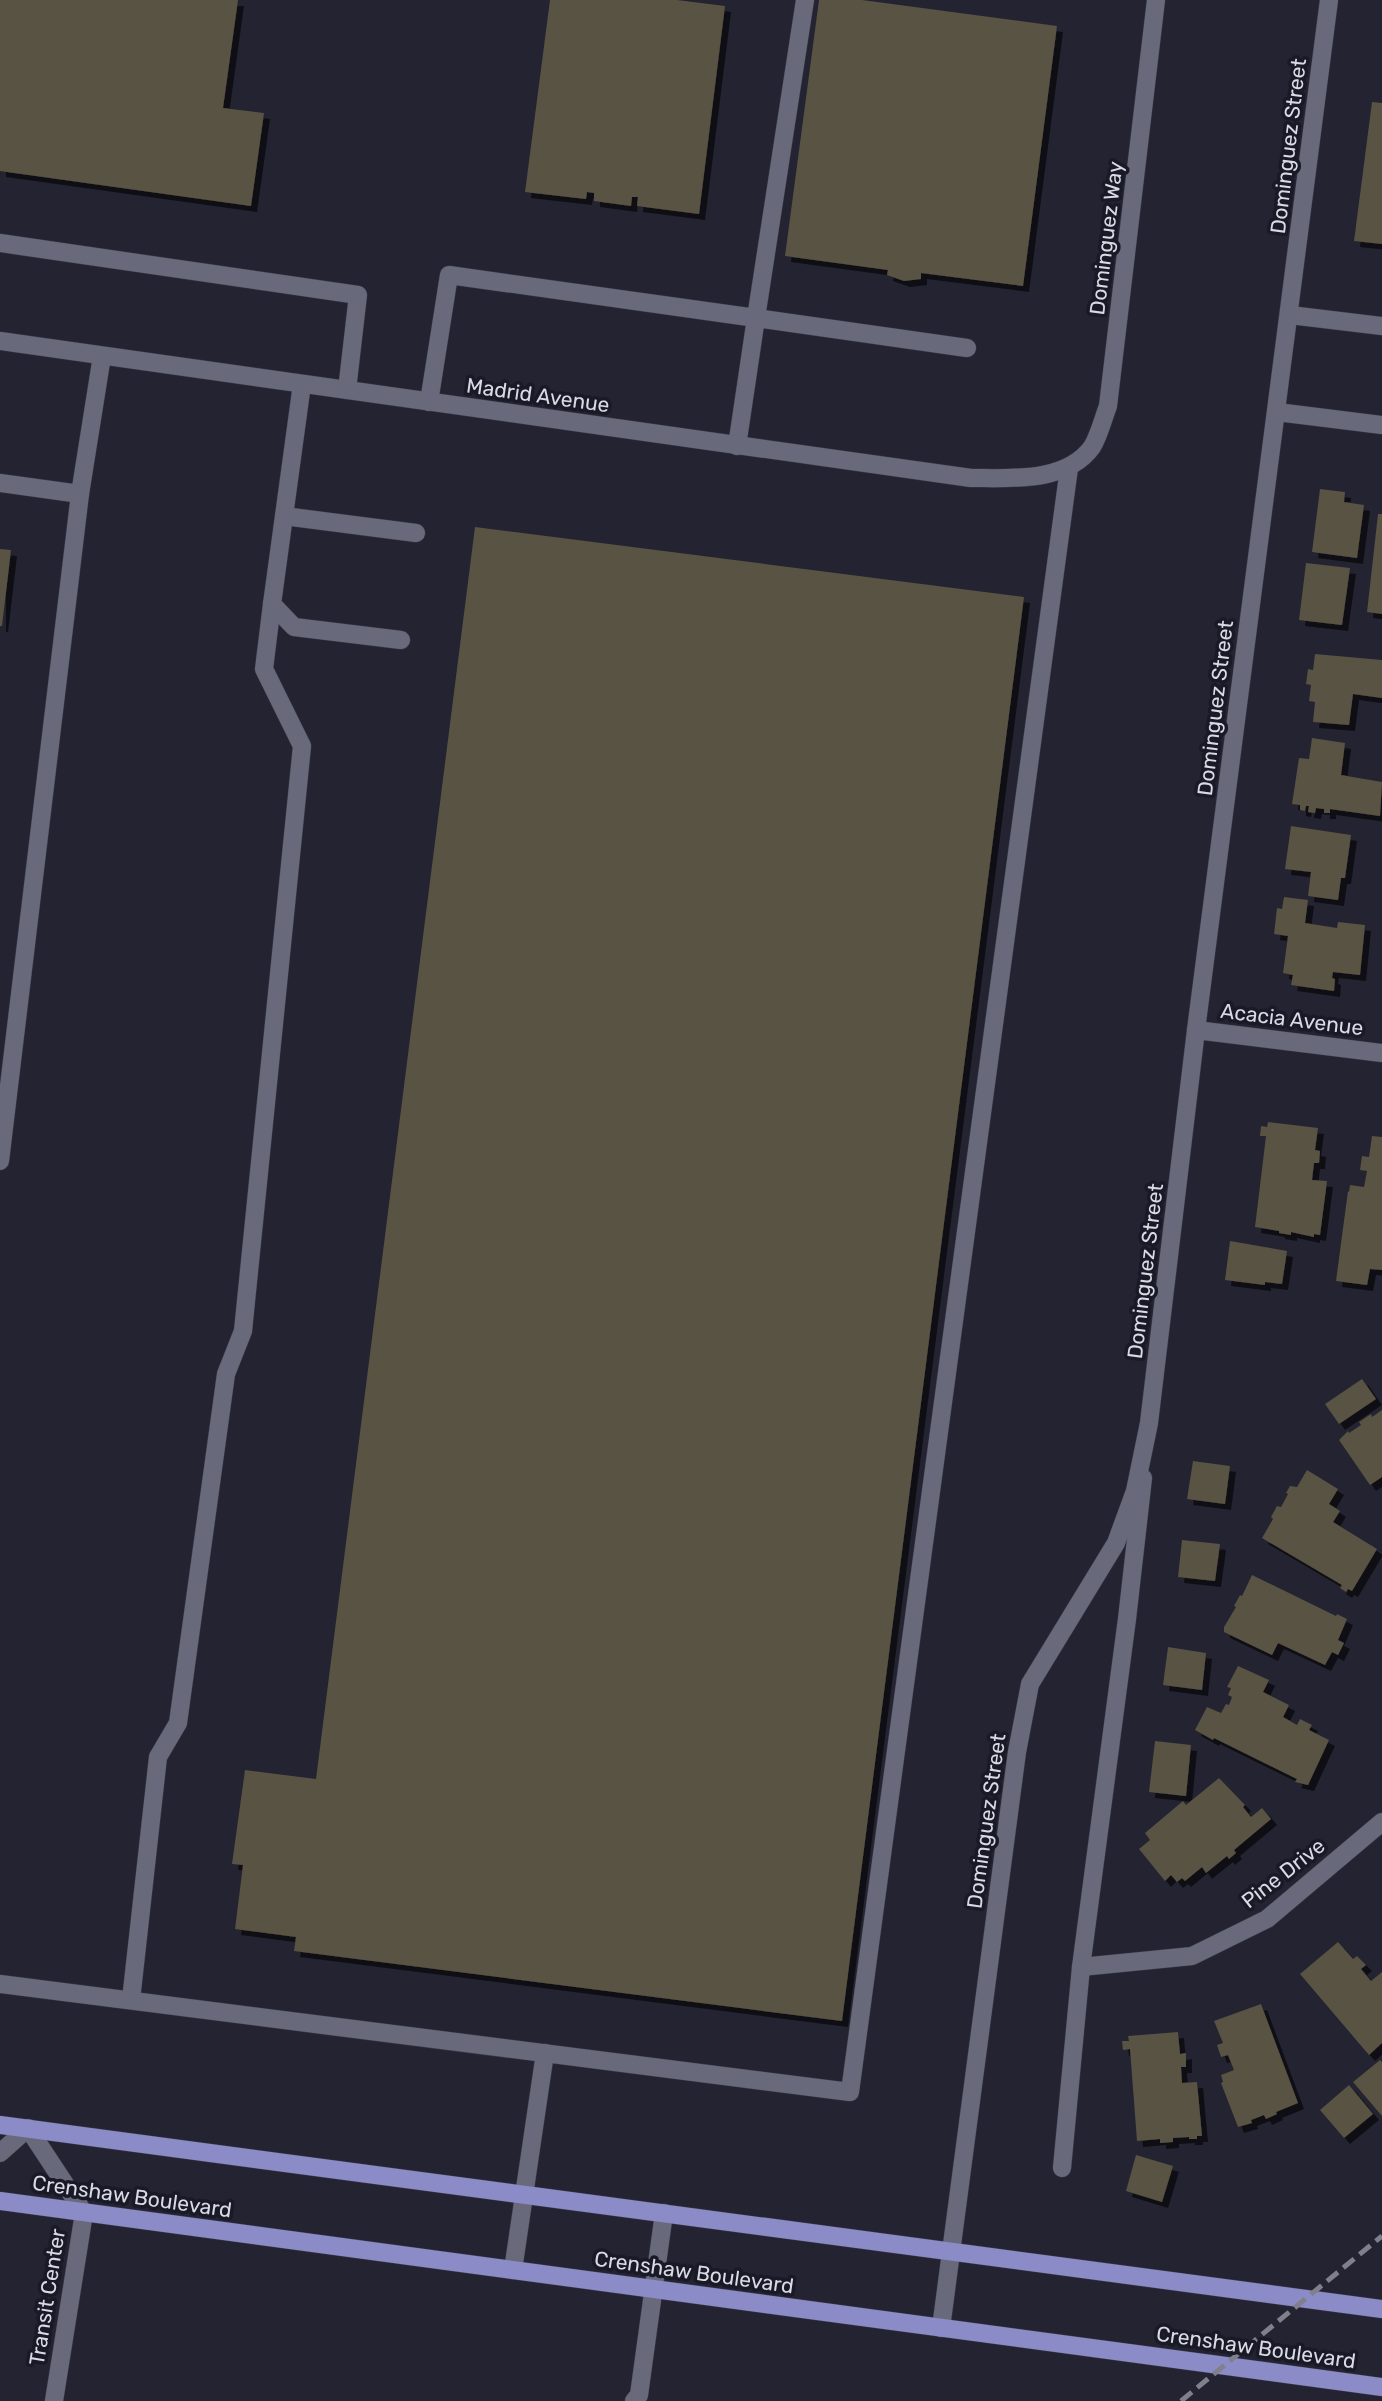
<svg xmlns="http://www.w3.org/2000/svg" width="1382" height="2401" font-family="Rubik,sans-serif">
<defs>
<filter id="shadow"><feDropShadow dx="6" dy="6" stdDeviation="0" flood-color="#0009"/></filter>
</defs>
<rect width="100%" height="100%" fill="#232331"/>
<g fill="#595242" filter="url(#shadow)">
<polygon points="0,0 238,0 223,108 264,113 251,206 0,171"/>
<polygon points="550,0 677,0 725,6 699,214 637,206 638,197 632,197 631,206 594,201 594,193 587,192 586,199 525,192"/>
<polygon points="819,0 862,0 1057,26 1023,286 921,273 921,279 904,281 887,275 888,270 785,256"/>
<polygon points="1372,102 1382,103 1382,244 1354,241"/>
<polygon points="1320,489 1345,492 1344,502 1364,505 1357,558 1312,552"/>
<polygon points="1378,514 1382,514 1382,614 1367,612"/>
<polygon points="475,527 1024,597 842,2021 294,1951 296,1937 235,1929 243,1865 232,1864 245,1770 316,1779"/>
<polygon points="0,549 11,550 2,626 0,626"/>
<polygon points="1306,563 1350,568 1342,625 1299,620"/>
<polygon points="1315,654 1382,660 1382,698 1353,694 1349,725 1313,722 1315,702 1309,701 1311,685 1306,684 1308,669 1313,670"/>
<polygon points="1312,738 1345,743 1341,775 1382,782 1380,816 1330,809 1330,813 1324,813 1324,809 1316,808 1315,813 1308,812 1309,806 1306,806 1305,811 1300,810 1300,805 1292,804 1299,758 1309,759"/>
<polygon points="1291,826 1351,835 1345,878 1341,878 1338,900 1308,896 1311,872 1285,869"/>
<polygon points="1284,897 1308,900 1305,923 1337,928 1338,922 1365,925 1360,975 1333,972 1332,978 1335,979 1334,991 1291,985 1293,975 1283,973 1288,936 1274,934 1277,908 1282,909"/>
<polygon points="1268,1122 1318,1128 1315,1150 1320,1151 1319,1163 1314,1163 1312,1180 1327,1181 1320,1235 1314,1234 1314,1237 1291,1232 1291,1235 1279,1233 1279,1231 1255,1227 1266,1136 1260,1136 1261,1126 1267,1127"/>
<polygon points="1372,1136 1382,1137 1382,1270 1370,1269 1367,1285 1336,1281 1348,1191 1349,1192 1350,1185 1364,1187 1367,1171 1360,1170 1362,1156 1369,1157"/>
<polygon points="1230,1241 1287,1251 1282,1284 1265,1282 1265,1285 1225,1280"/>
<polygon points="1362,1379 1376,1399 1339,1424 1325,1404"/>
<polygon points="1382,1410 1382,1477 1370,1485 1339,1440 1348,1431 1349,1433 1361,1425 1359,1422 1371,1414 1372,1417"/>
<polygon points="1193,1461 1230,1466 1225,1504 1187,1499"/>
<polygon points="1307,1470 1338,1489 1329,1504 1340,1511 1333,1522 1377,1549 1352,1591 1348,1589 1346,1592 1340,1588 1342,1585 1262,1538 1273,1519 1271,1517 1277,1506 1281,1507 1288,1494 1286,1493 1290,1486 1297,1487"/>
<polygon points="1182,1540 1220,1544 1215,1581 1178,1577"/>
<polygon points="1252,1575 1336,1616 1337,1614 1347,1619 1338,1640 1344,1643 1338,1655 1332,1652 1325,1665 1278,1643 1272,1655 1224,1632 1224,1627 1236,1607 1234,1606 1240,1595 1242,1596"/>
<polygon points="1168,1647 1206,1653 1202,1690 1163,1685"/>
<polygon points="1238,1666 1269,1680 1263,1692 1289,1705 1283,1717 1297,1725 1300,1719 1312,1725 1309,1730 1329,1740 1308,1785 1295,1782 1297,1779 1214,1738 1213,1740 1195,1730 1207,1707 1221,1713 1226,1704 1229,1705 1232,1697 1228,1695 1231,1688 1227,1687"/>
<polygon points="1155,1741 1191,1745 1186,1796 1149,1792"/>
<polygon points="1219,1778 1245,1805 1243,1807 1251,1817 1262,1808 1271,1819 1234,1850 1236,1853 1229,1859 1227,1856 1206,1873 1202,1867 1185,1881 1182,1878 1177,1882 1171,1875 1165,1881 1139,1849 1150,1840 1145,1833 1183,1801 1186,1805"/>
<polygon points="1338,1942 1353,1959 1357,1956 1366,1965 1361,1969 1371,1981 1382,1972 1382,2043 1369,2055 1300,1974"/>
<polygon points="1261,2004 1298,2103 1276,2112 1277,2114 1266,2119 1264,2115 1251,2120 1252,2123 1238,2127 1221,2083 1223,2082 1221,2075 1234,2070 1228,2055 1221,2057 1217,2045 1223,2043 1214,2021"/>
<polygon points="1178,2032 1180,2054 1186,2053 1186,2067 1181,2067 1182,2083 1197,2082 1202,2136 1197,2136 1197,2139 1189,2139 1189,2137 1173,2138 1173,2142 1160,2143 1160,2139 1137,2141 1130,2049 1123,2050 1122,2041 1129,2041 1128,2036"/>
<polygon points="1380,2060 1382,2062 1382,2116 1353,2082"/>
<polygon points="1349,2085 1373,2114 1344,2138 1320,2110"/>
<polygon points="1136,2155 1173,2166 1162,2202 1126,2191"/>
</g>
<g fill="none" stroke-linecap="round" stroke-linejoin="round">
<defs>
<g id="service">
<polyline points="0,243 358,295 347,390"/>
<polyline points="302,384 272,604 294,627 401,640"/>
<polyline points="429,402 449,275 756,318 805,0"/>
<polyline points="737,446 756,318 967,348"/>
<polyline points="0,483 80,494"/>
<polyline points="284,516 416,533"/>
<polyline points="0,1161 80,494 102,356"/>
<polyline points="0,1984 850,2092 1069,468"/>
<polyline points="131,2000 158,1757 178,1723 226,1374 243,1331 302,746 264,669 272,604"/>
<polyline points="0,2153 28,2128 84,2213 54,2401"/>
<polyline points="513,2270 545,2053"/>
<polyline points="634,2401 639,2395 664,2213"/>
</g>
<g id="minor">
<polyline points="1290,315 1382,326"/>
<path d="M0,341L971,478C1010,478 1066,483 1092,447C1099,436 1103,419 1108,406L1156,0"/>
<polyline points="1277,412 1382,425"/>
<polyline points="1196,1030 1382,1053"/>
<polyline points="1081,1967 1192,1956 1267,1919 1382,1822"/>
<polyline points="1062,2168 1081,1967 1127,1619 1143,1478"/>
</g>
<polyline id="tertiary" points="941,2328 1017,1752 1030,1684 1116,1543 1135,1491 1149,1423 1196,1030 1329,0"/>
<g id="primary">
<polyline points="0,2125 1382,2309"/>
<polyline points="0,2201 1382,2387"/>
</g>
</defs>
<use href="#service" stroke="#3d3d4a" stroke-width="19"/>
<use href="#minor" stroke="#3d3d4a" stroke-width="19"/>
<use href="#tertiary" stroke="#3d3d4a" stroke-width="19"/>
<use href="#primary" stroke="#3d3d4a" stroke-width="19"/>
<use href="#service" stroke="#68697a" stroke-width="18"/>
<use href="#minor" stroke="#68697a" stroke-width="18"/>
<use href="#tertiary" stroke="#68697a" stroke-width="18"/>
<use href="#primary" stroke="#8b8bc7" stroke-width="18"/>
<polyline stroke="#80808c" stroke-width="5" stroke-dasharray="14 7" stroke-linecap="butt" points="1181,2401 1382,2236"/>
</g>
<g text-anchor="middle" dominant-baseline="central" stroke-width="7" stroke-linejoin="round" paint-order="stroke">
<g font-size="21" fill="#dadae4" stroke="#191a27">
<text transform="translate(1288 146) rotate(-83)">Dominguez Street</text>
<text transform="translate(1106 238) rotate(-83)">Dominguez Way</text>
<text transform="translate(538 395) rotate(8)">Madrid Avenue</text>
<text transform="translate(1215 708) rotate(-83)">Dominguez Street</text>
<text transform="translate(1292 1019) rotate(7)">Acacia Avenue</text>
<text transform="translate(1145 1271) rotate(-83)">Dominguez Street</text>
<text transform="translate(986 1821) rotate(-82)">Dominguez Street</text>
<text transform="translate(1283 1873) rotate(-38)">Pine Drive</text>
<text transform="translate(132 2196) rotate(8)">Crenshaw Boulevard</text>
<text transform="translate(694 2272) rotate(8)">Crenshaw Boulevard</text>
<text transform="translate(47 2297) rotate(-81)">Transit Center</text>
<text transform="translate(1256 2347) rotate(8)">Crenshaw Boulevard</text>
</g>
</g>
</svg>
